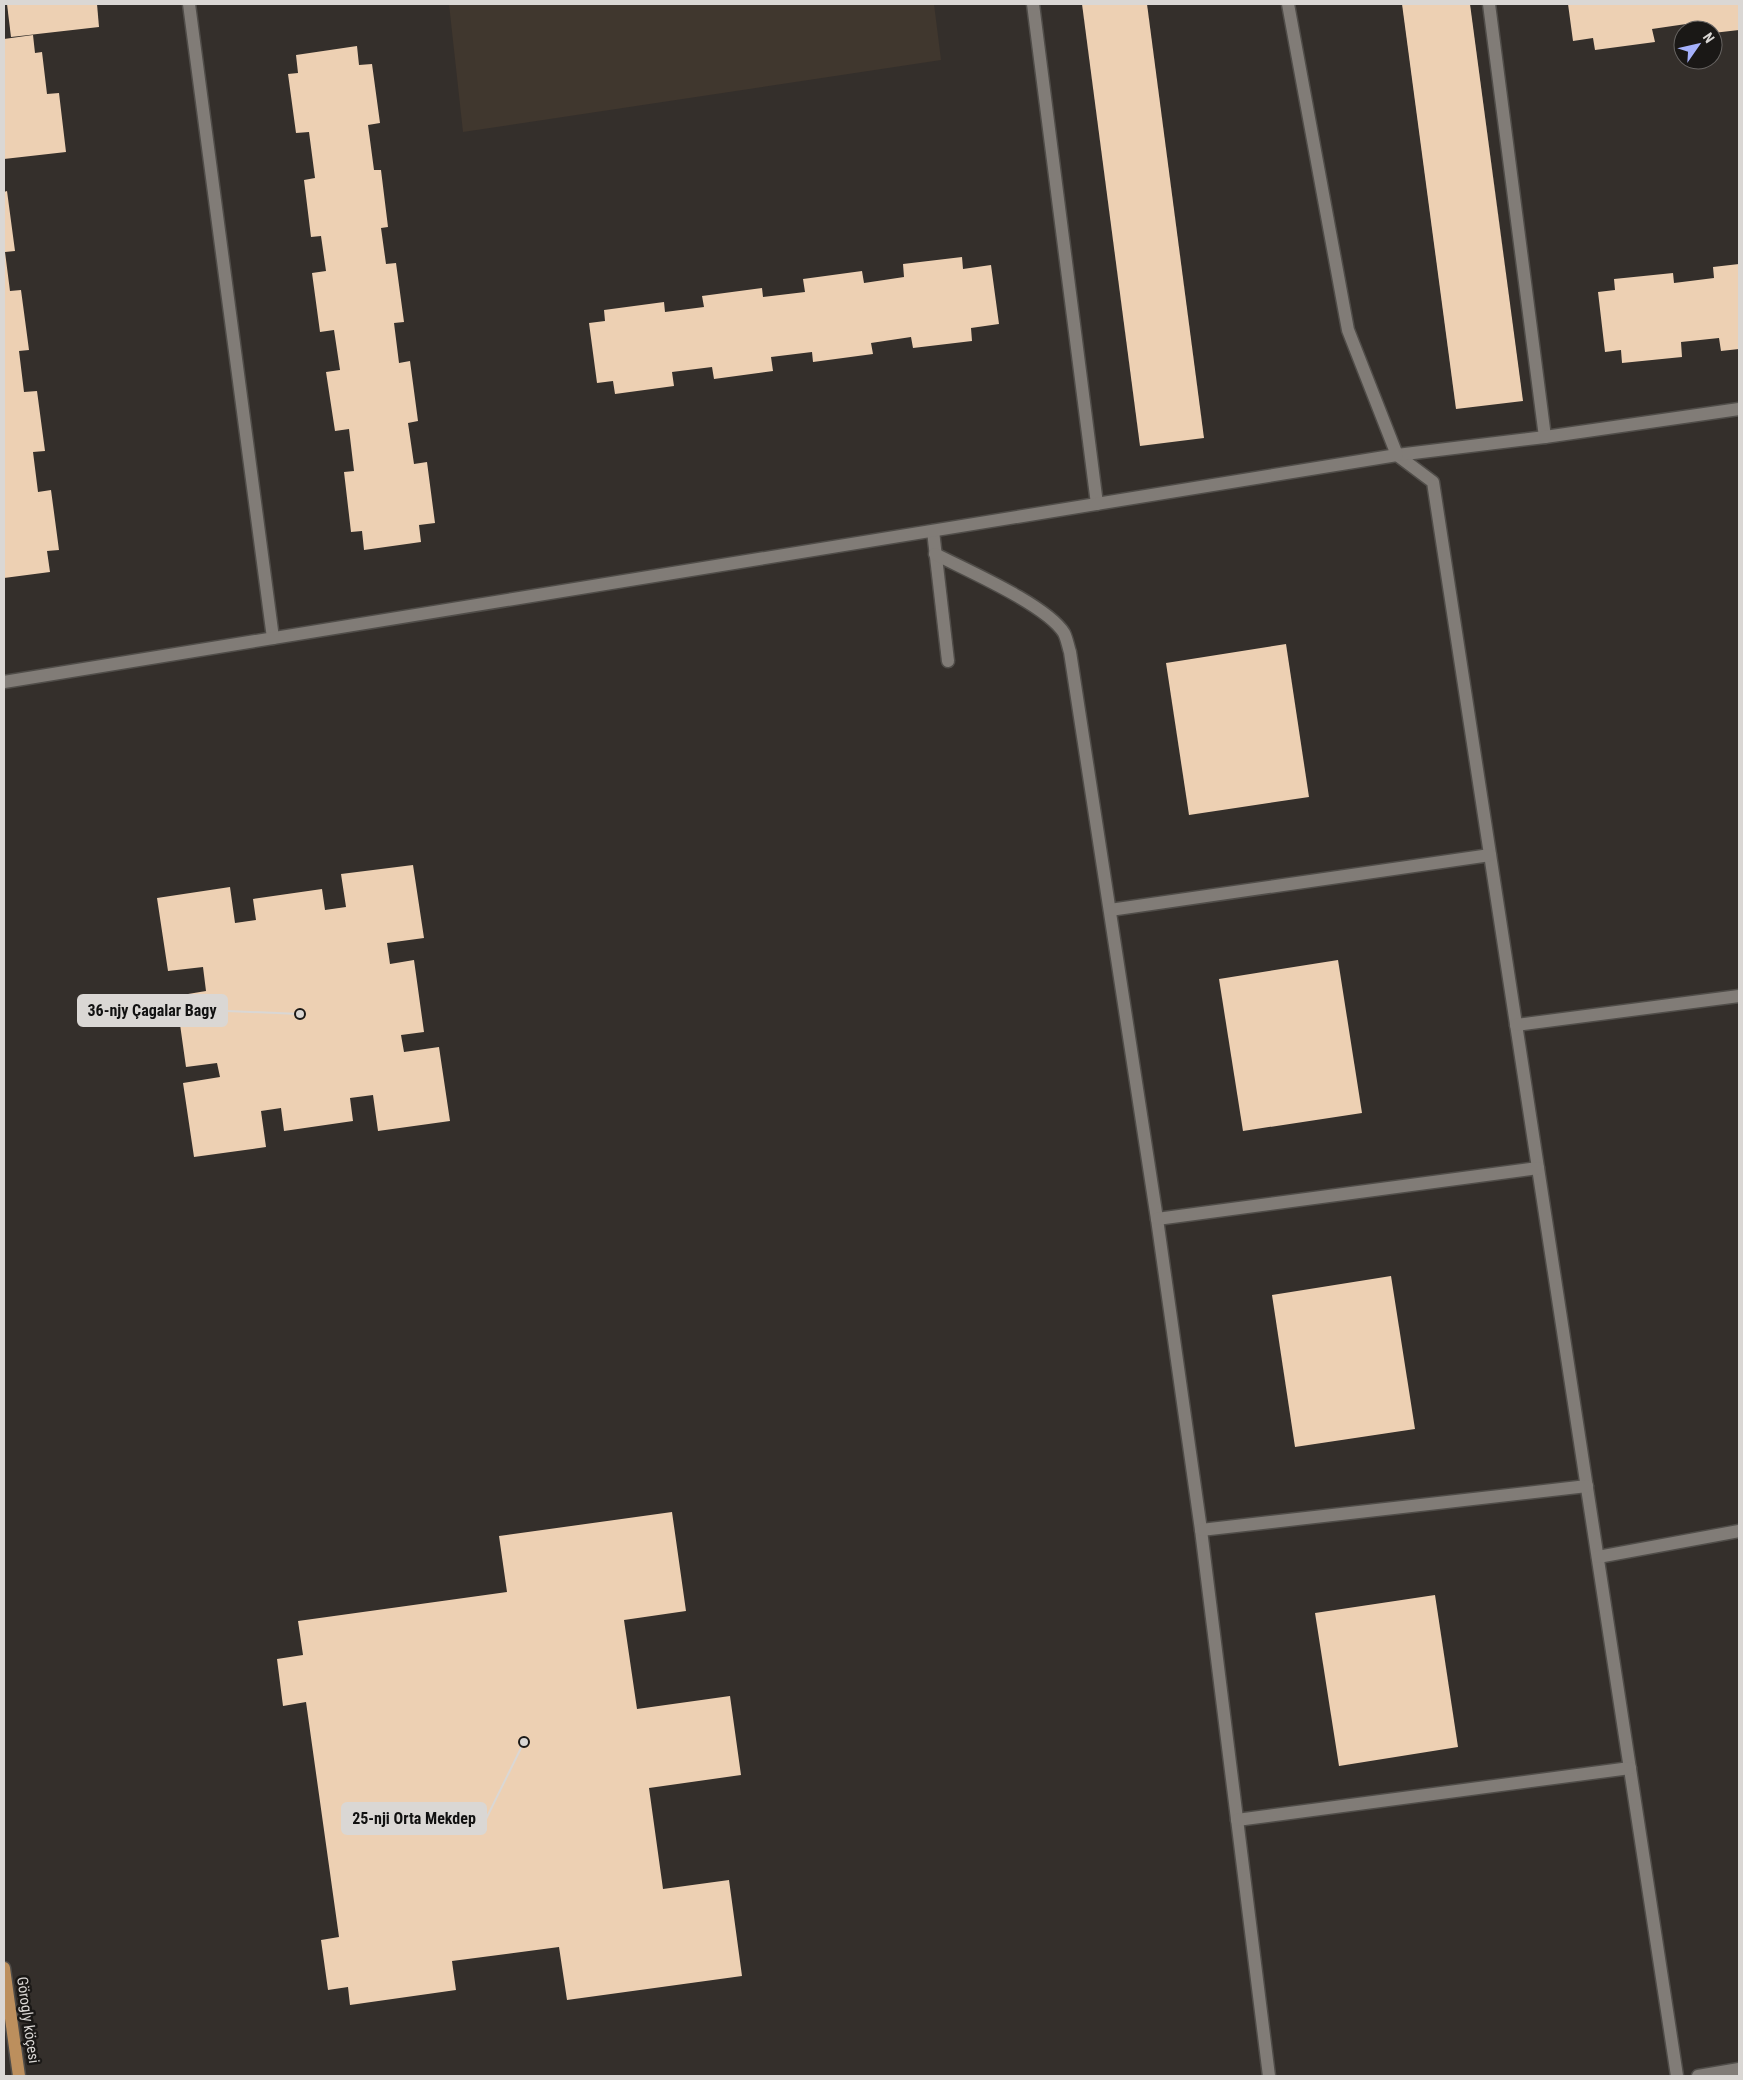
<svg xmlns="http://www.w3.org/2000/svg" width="1743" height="2080" font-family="'Roboto Condensed',sans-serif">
<rect width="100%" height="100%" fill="#342f2b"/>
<polygon fill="#40372e" points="449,4 934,4 941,60 463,132"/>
<g fill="#edd0b3">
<polygon points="7,4 97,4 99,27 11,37"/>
<polygon points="1082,4 1147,4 1204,438 1140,446"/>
<polygon points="1402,4 1470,4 1523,401 1456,409"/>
<polygon points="1568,4 1739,4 1739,30 1713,33 1713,30 1693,30 1693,23 1652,29 1655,42 1595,50 1593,38 1573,41"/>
<polygon points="33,35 35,53 42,52 47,94 59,93 66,152 4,159 4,39"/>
<polygon points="357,46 359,65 372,64 380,123 368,125 374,170 381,170 388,227 381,228 386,264 396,263 404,322 394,323 399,363 410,361 418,421 408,423 414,464 427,462 435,523 419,525 421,542 364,550 362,531 351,532 344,472 354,471 349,429 335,431 326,372 340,370 334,330 320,332 312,273 326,271 321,236 311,237 304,180 315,178 309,132 296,133 288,74 298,73 296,55"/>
<polygon points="7,191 15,251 5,252 10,291 21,290 29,350 19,351 24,392 37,391 45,451 33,452 38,492 51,490 59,550 47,551 50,572 4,578 4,192"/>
<polygon points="962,257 963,269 991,265 999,324 971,328 972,341 913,348 911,337 871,343 873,354 813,362 812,352 771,357 773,371 714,379 712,367 672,372 674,386 615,394 613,381 597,383 589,323 605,321 604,310 664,302 665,312 704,307 702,296 762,288 763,297 805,292 803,279 862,271 864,283 904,277 903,264"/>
<polygon points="1739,264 1739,349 1721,351 1719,338 1681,342 1682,357 1622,363 1621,350 1605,352 1598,292 1615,290 1614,279 1673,273 1674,283 1714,278 1713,267"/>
<polygon points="1286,644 1309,797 1189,815 1166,663"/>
<polygon points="413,865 424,938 387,943 390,964 414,960 424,1032 401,1035 404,1052 439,1047 450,1121 378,1131 373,1095 350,1098 353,1121 284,1131 281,1108 261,1111 266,1147 194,1157 183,1083 220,1077 217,1063 186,1067 176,996 206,991 203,967 168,971 157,898 230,887 235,923 256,920 253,899 322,889 325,910 346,907 341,874"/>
<polygon points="1338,960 1362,1113 1243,1131 1219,979"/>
<polygon points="1391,1276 1415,1429 1295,1447 1272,1295"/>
<polygon points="672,1512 686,1611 624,1620 637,1709 730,1696 741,1775 649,1788 663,1889 729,1880 742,1976 567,2000 559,1947 452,1961 456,1990 350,2005 348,1987 328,1990 321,1940 339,1937 306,1702 283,1706 277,1659 303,1655 298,1621 507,1592 499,1536"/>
<polygon points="1435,1595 1458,1747 1339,1766 1315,1613"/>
</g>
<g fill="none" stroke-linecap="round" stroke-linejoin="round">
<defs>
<g id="service">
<polyline points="189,4 273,638"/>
<polyline points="1033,4 1097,504"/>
<polyline points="1397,455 1433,482 1677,2076"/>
<polyline points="1397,455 1545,437 1489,4"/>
<polyline points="933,531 948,661"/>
<path d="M935,554C966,570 1047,605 1064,633C1067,639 1068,646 1070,652L1157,1219L1201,1530L1269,2076"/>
<polyline points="4,682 1397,455 1348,330 1288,4"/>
<polyline points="1110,910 1490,855"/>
<polyline points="1516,1025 1739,996"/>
<polyline points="1157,1219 1538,1168"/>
<polyline points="1201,1530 1587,1486"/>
<polyline points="1598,1557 1739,1531"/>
<polyline points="1237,1820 1630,1768"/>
<polyline points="1698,2076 1739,2069"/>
</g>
<polyline id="minor" points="1545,437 1739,409"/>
<polyline id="primary" points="4,1968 19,2076"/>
</defs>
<use href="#service" stroke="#504d49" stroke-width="15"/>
<use href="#minor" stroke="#504d49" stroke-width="15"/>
<use href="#primary" stroke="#504d49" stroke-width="15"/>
<use href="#service" stroke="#817c77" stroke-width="12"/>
<use href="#minor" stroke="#817c77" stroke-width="12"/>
<use href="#primary" stroke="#bc8f5d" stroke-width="12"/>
</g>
<g text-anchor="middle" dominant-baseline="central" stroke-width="5" stroke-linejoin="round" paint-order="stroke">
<g font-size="15" fill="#dad7d4" stroke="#1a1816">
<text transform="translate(28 2020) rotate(82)">Görogly köçesi</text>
</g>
</g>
<path fill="none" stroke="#dad7d4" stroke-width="2" d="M300 1014L227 1011M524 1742L486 1819"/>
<g fill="#dad7d4" stroke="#1a1816" stroke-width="2">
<circle cx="300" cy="1014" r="5"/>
<circle cx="524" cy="1742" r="5"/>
</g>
<g fill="#dad7d4" stroke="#dad7d4" stroke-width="2">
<rect x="78" y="995" width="149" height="31" rx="5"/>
<rect x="342" y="1803" width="144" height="31" rx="5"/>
</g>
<g font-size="16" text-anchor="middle" font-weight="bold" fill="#111">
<text x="152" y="1016">36-njy Çagalar Bagy</text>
<text x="414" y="1824">25-nji Orta Mekdep</text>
</g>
<rect width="1743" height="2080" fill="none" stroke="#dad7d4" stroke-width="10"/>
<g transform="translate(1698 45) rotate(56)"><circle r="24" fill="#1a1816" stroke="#676462"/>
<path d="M0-4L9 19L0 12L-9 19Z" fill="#a5b1fc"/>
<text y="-8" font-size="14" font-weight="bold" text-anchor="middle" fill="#dad7d4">N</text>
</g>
</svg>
